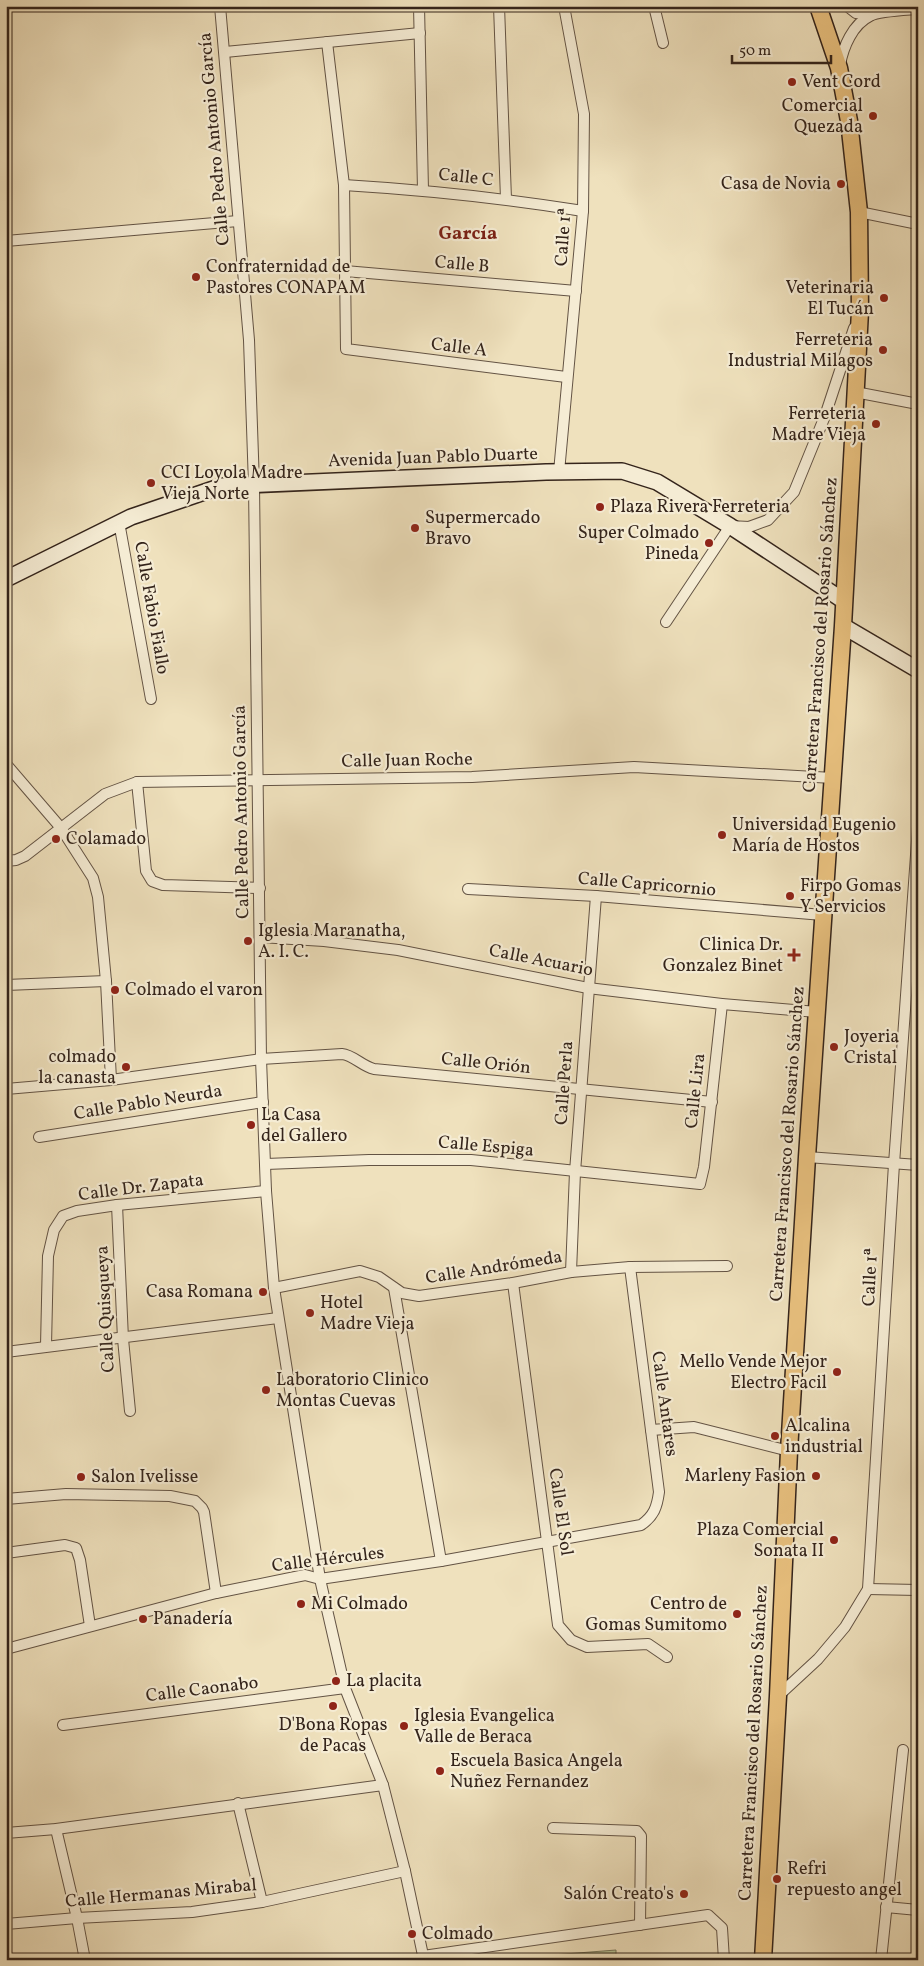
<svg xmlns="http://www.w3.org/2000/svg" width="924" height="1966" font-family="Vollkorn,serif">
<rect width="100%" height="100%" fill="#efe1bd"/>
<filter id="stains"><feTurbulence type="fractalNoise" baseFrequency=".004" numOctaves="4"/><feColorMatrix values="0 0 0 0 .2 0 0 0 0 .09 0 0 0 0 .02 0 0 0 .5 -.17"/></filter>
<radialGradient id="worn" r=".72"><stop offset=".6" stop-color="#630" stop-opacity="0"/><stop offset="1" stop-color="#630" stop-opacity=".3"/></radialGradient>
<polygon fill="#b5c394" stroke="#747458" points="616,1950 616,1960 488,1960"/>
<g fill="none" stroke-linecap="round" stroke-linejoin="round">
<defs>
<g id="street">
<polyline points="220,6 249,340 254,485 261,1059 266,1191 274,1288 320,1579 345,1688 383,1785 405,1871 424,1960"/>
<polyline points="419,6 423,190"/>
<polyline points="499,6 506,199"/>
<polyline points="654,6 663,43"/>
<polyline points="847,6 856,13 871,15"/>
<polyline points="327,42 344,185 346,349 566,377"/>
<polyline points="225,52 420,33"/>
<path d="M840,65C843,47 853,24 870,16C879,11 907,10 918,9"/>
<path d="M344,185C425,190 503,198 583,211"/>
<polyline points="859,212 918,224"/>
<polyline points="6,241 238,221"/>
<polyline points="345,271 576,291"/>
<polyline points="855,392 918,404"/>
<polyline points="559,472 583,211 584,114 564,6"/>
<polyline points="119,522 151,699"/>
<polyline points="666,622 730,526 749,527 768,520 794,492 825,416 854,328"/>
<polyline points="6,764 61,828 93,878 98,897 106,981 111,1080"/>
<polyline points="137,782 146,871 152,881 163,885 260,888"/>
<polyline points="6,861 16,860 25,856 105,794 137,782 472,777 634,767 833,778"/>
<polyline points="468,889 596,896 823,915"/>
<polyline points="260,937 324,941 398,950 588,988 722,1004 817,1012"/>
<polyline points="6,985 106,981"/>
<path d="M6,1089L111,1080L261,1059L342,1054C353,1055 362,1066 374,1069L712,1102"/>
<polyline points="39,1137 263,1102"/>
<polyline points="807,1157 918,1165"/>
<polyline points="266,1164 369,1160 471,1160 700,1184 704,1167 722,1004"/>
<polyline points="117,1205 123,1339 130,1411"/>
<polyline points="571,1272 575,1172 596,896"/>
<polyline points="513,1283 558,1625 571,1640 587,1647 648,1644 667,1657"/>
<polyline points="274,1288 360,1271 379,1277 402,1293 419,1296 513,1283 571,1272 630,1267 727,1266"/>
<polyline points="394,1288 441,1561"/>
<polyline points="46,1346 48,1256 54,1230 63,1216 77,1211 117,1205 266,1191"/>
<polyline points="6,1352 278,1318"/>
<polyline points="651,1430 694,1427 789,1451"/>
<polyline points="6,1499 66,1494 170,1496 195,1501 202,1508 204,1512 216,1593"/>
<polyline points="6,1553 65,1545 76,1548 80,1560 90,1626"/>
<polyline points="868,1589 918,1590"/>
<path d="M6,1649L216,1593L305,1575L320,1579L441,1561L641,1525C654,1516 657,1507 659,1492L630,1267"/>
<polyline points="778,1696 818,1659 845,1627 868,1589 894,1164 918,827"/>
<polyline points="63,1725 345,1688"/>
<polyline points="238,1803 262,1902"/>
<polyline points="553,1828 637,1831 641,1836 640,1925"/>
<polyline points="56,1829 77,1918 85,1960"/>
<polyline points="6,1833 56,1829 383,1785"/>
<polyline points="886,1907 918,1910"/>
<polyline points="6,1924 77,1918 192,1912 262,1902 405,1871"/>
<polyline points="423,1956 708,1915 722,1928 724,1960"/>
<polyline points="881,1960 903,1750"/>
</g>
<g id="secondary">
<polyline points="6,579 131,517 222,486 546,472 622,471 657,482 730,526 844,601"/>
<polyline points="843,626 918,670"/>
</g>
<polyline id="primary" points="763,1960 778,1696 789,1451 807,1157 843,626 860,311 859,212 849,121 839,68 818,6"/>
</defs>
<use href="#street" stroke="#635344" stroke-width="12"/>
<use href="#secondary" stroke="#34241b" stroke-width="18"/>
<use href="#primary" stroke="#34241b" stroke-width="19"/>
<use href="#street" stroke="#f5ecd4" stroke-width="10"/>
<use href="#secondary" stroke="#f5ecd4" stroke-width="15"/>
<use href="#primary" stroke="#e8c07e" stroke-width="16"/>
</g>
<g fill="#8f2418" stroke="#f5ecd4" stroke-width="2">
<circle cx="792" cy="82" r="5"/>
<circle cx="873" cy="116" r="5"/>
<circle cx="841" cy="184" r="5"/>
<circle cx="196" cy="277" r="5"/>
<circle cx="884" cy="298" r="5"/>
<circle cx="883" cy="350" r="5"/>
<circle cx="876" cy="424" r="5"/>
<circle cx="151" cy="483" r="5"/>
<circle cx="600" cy="507" r="5"/>
<circle cx="415" cy="528" r="5"/>
<circle cx="709" cy="543" r="5"/>
<circle cx="722" cy="835" r="5"/>
<circle cx="56" cy="839" r="5"/>
<circle cx="790" cy="896" r="5"/>
<circle cx="248" cy="941" r="5"/>
<path d="M791.5 947.5h5v5h5v5h-5v5h-5v-5h-5v-5h5z"/>
<circle cx="115" cy="990" r="5"/>
<circle cx="834" cy="1047" r="5"/>
<circle cx="126" cy="1067" r="5"/>
<circle cx="251" cy="1125" r="5"/>
<circle cx="263" cy="1292" r="5"/>
<circle cx="310" cy="1313" r="5"/>
<circle cx="837" cy="1372" r="5"/>
<circle cx="266" cy="1390" r="5"/>
<circle cx="775" cy="1436" r="5"/>
<circle cx="816" cy="1476" r="5"/>
<circle cx="81" cy="1477" r="5"/>
<circle cx="834" cy="1540" r="5"/>
<circle cx="301" cy="1604" r="5"/>
<circle cx="737" cy="1614" r="5"/>
<circle cx="143" cy="1619" r="5"/>
<circle cx="336" cy="1681" r="5"/>
<circle cx="333" cy="1706" r="5"/>
<circle cx="404" cy="1726" r="5"/>
<circle cx="440" cy="1771" r="5"/>
<circle cx="777" cy="1879" r="5"/>
<circle cx="684" cy="1894" r="5"/>
<circle cx="412" cy="1934" r="5"/>
</g>
<g text-anchor="middle" dominant-baseline="central" stroke-width="4.5" stroke-linejoin="round" paint-order="stroke">
<g font-size="18" fill="#34241b" stroke="#f5ecd4" text-anchor="start">
<text x="802" y="82">Vent Cord</text>
<text x="863" y="106" text-anchor="end">Comercial<tspan x="863" dy="21">Quezada</tspan></text>
<text x="831" y="184" text-anchor="end">Casa de Novia</text>
<text x="206" y="267">Confraternidad de<tspan x="206" dy="21">Pastores CONAPAM</tspan></text>
<text x="874" y="288" text-anchor="end">Veterinaria<tspan x="874" dy="21">El Tucán</tspan></text>
<text x="873" y="340" text-anchor="end">Ferreteria<tspan x="873" dy="21">Industrial Milagos</tspan></text>
<text x="866" y="414" text-anchor="end">Ferreteria<tspan x="866" dy="21">Madre Vieja</tspan></text>
<text x="161" y="473">CCI Loyola Madre<tspan x="161" dy="21">Vieja Norte</tspan></text>
<text x="610" y="507">Plaza Rivera Ferreteria</text>
<text x="425" y="518">Supermercado<tspan x="425" dy="21">Bravo</tspan></text>
<text x="699" y="533" text-anchor="end">Super Colmado<tspan x="699" dy="21">Pineda</tspan></text>
<text x="732" y="825">Universidad Eugenio<tspan x="732" dy="21">María de Hostos</tspan></text>
<text x="66" y="839">Colamado</text>
<text x="800" y="886">Firpo Gomas<tspan x="800" dy="21">Y Servicios</tspan></text>
<text x="258" y="931">Iglesia Maranatha,<tspan x="258" dy="21">A. I. C.</tspan></text>
<text x="783" y="945" text-anchor="end">Clinica Dr.<tspan x="783" dy="21">Gonzalez Binet</tspan></text>
<text x="125" y="990">Colmado el varon</text>
<text x="844" y="1037">Joyeria<tspan x="844" dy="21">Cristal</tspan></text>
<text x="116" y="1057" text-anchor="end">colmado<tspan x="116" dy="21">la canasta</tspan></text>
<text x="261" y="1115">La Casa<tspan x="261" dy="21">del Gallero</tspan></text>
<text x="253" y="1292" text-anchor="end">Casa Romana</text>
<text x="320" y="1303">Hotel<tspan x="320" dy="21">Madre Vieja</tspan></text>
<text x="827" y="1362" text-anchor="end">Mello Vende Mejor<tspan x="827" dy="21">Electro Facil</tspan></text>
<text x="276" y="1380">Laboratorio Clinico<tspan x="276" dy="21">Montas Cuevas</tspan></text>
<text x="785" y="1426">Alcalina<tspan x="785" dy="21">industrial</tspan></text>
<text x="806" y="1476" text-anchor="end">Marleny Fasion</text>
<text x="91" y="1477">Salon Ivelisse</text>
<text x="824" y="1530" text-anchor="end">Plaza Comercial<tspan x="824" dy="21">Sonata II</tspan></text>
<text x="311" y="1604">Mi Colmado</text>
<text x="727" y="1604" text-anchor="end">Centro de<tspan x="727" dy="21">Gomas Sumitomo</tspan></text>
<text x="153" y="1619">Panadería</text>
<text x="346" y="1681">La placita</text>
<text x="414" y="1716">Iglesia Evangelica<tspan x="414" dy="21">Valle de Beraca</tspan></text>
<text x="333" y="1725" text-anchor="middle">D'Bona Ropas<tspan x="333" dy="21">de Pacas</tspan></text>
<text x="450" y="1761">Escuela Basica Angela<tspan x="450" dy="21">Nuñez Fernandez</tspan></text>
<text x="787" y="1869">Refri<tspan x="787" dy="21">repuesto angel</tspan></text>
<text x="674" y="1894" text-anchor="end">Salón Creato's</text>
<text x="422" y="1934">Colmado</text>
</g>
<g font-size="18" fill="#34241b" stroke="#f5ecd4">
<text transform="translate(215 139) rotate(-95)">Calle Pedro Antonio García</text>
<text transform="translate(466 178) rotate(6)">Calle C</text>
<text transform="translate(564 237) rotate(-86)">Calle 1ª</text>
<text transform="translate(462 265) rotate(5)">Calle B</text>
<text transform="translate(459 348) rotate(7)">Calle A</text>
<text transform="translate(433 458) rotate(-2)">Avenida Juan Pablo Duarte</text>
<text transform="translate(151 608) rotate(80)">Calle Fabio Fiallo</text>
<text transform="translate(821 635) rotate(-86)">Carretera Francisco del Rosario Sánchez</text>
<text transform="translate(407 761) rotate(-1)">Calle Juan Roche</text>
<text transform="translate(242 812) rotate(-91)">Calle Pedro Antonio García</text>
<text transform="translate(647 885) rotate(5)">Calle Capricornio</text>
<text transform="translate(541 961) rotate(11)">Calle Acuario</text>
<text transform="translate(486 1064) rotate(6)">Calle Orión</text>
<text transform="translate(565 1083) rotate(-86)">Calle Perla</text>
<text transform="translate(696 1091) rotate(-84)">Calle Lira</text>
<text transform="translate(148 1103) rotate(-9)">Calle Pablo Neurda</text>
<text transform="translate(788 1144) rotate(-86)">Carretera Francisco del Rosario Sánchez</text>
<text transform="translate(486 1147) rotate(5)">Calle Espiga</text>
<text transform="translate(141 1188) rotate(-7)">Calle Dr. Zapata</text>
<text transform="translate(494 1268) rotate(-9)">Calle Andrómeda</text>
<text transform="translate(871 1277) rotate(-87)">Calle 1ª</text>
<text transform="translate(106 1309) rotate(-93)">Calle Quisqueya</text>
<text transform="translate(664 1404) rotate(82)">Calle Antares</text>
<text transform="translate(560 1512) rotate(82)">Calle El Sol</text>
<text transform="translate(328 1560) rotate(-7)">Calle Hércules</text>
<text transform="translate(202 1690) rotate(-7)">Calle Caonabo</text>
<text transform="translate(754 1743) rotate(-87)">Carretera Francisco del Rosario Sánchez</text>
<text transform="translate(161 1894) rotate(-5)">Calle Hermanas Mirabal</text>
</g>
<g font-size="19" font-weight="bold" fill="#7a1f14" stroke="#f5ecd4">
<text x="468" y="234">García</text>
</g>
</g>
<rect width="924" height="1966" fill="none" stroke="#efe1bd" stroke-width="25"/>
<rect x="8" y="8" width="909" height="1951" fill="none" stroke="#34241b" stroke-width="2.5"/>
<rect x="12" y="12" width="899" height="1941" fill="none" stroke="#34241b"/>
<path d="M732 55v8h99v-8" fill="none" stroke="#34241b" stroke-width="2.5"/>
<text x="739" y="55" font-size="15" fill="#34241b" stroke="#f5ecd4" stroke-width="4" paint-order="stroke">50 m</text>
<rect width="100%" height="100%" filter="url(#stains)"/>
<rect width="100%" height="100%" fill="url(#worn)"/>
</svg>
